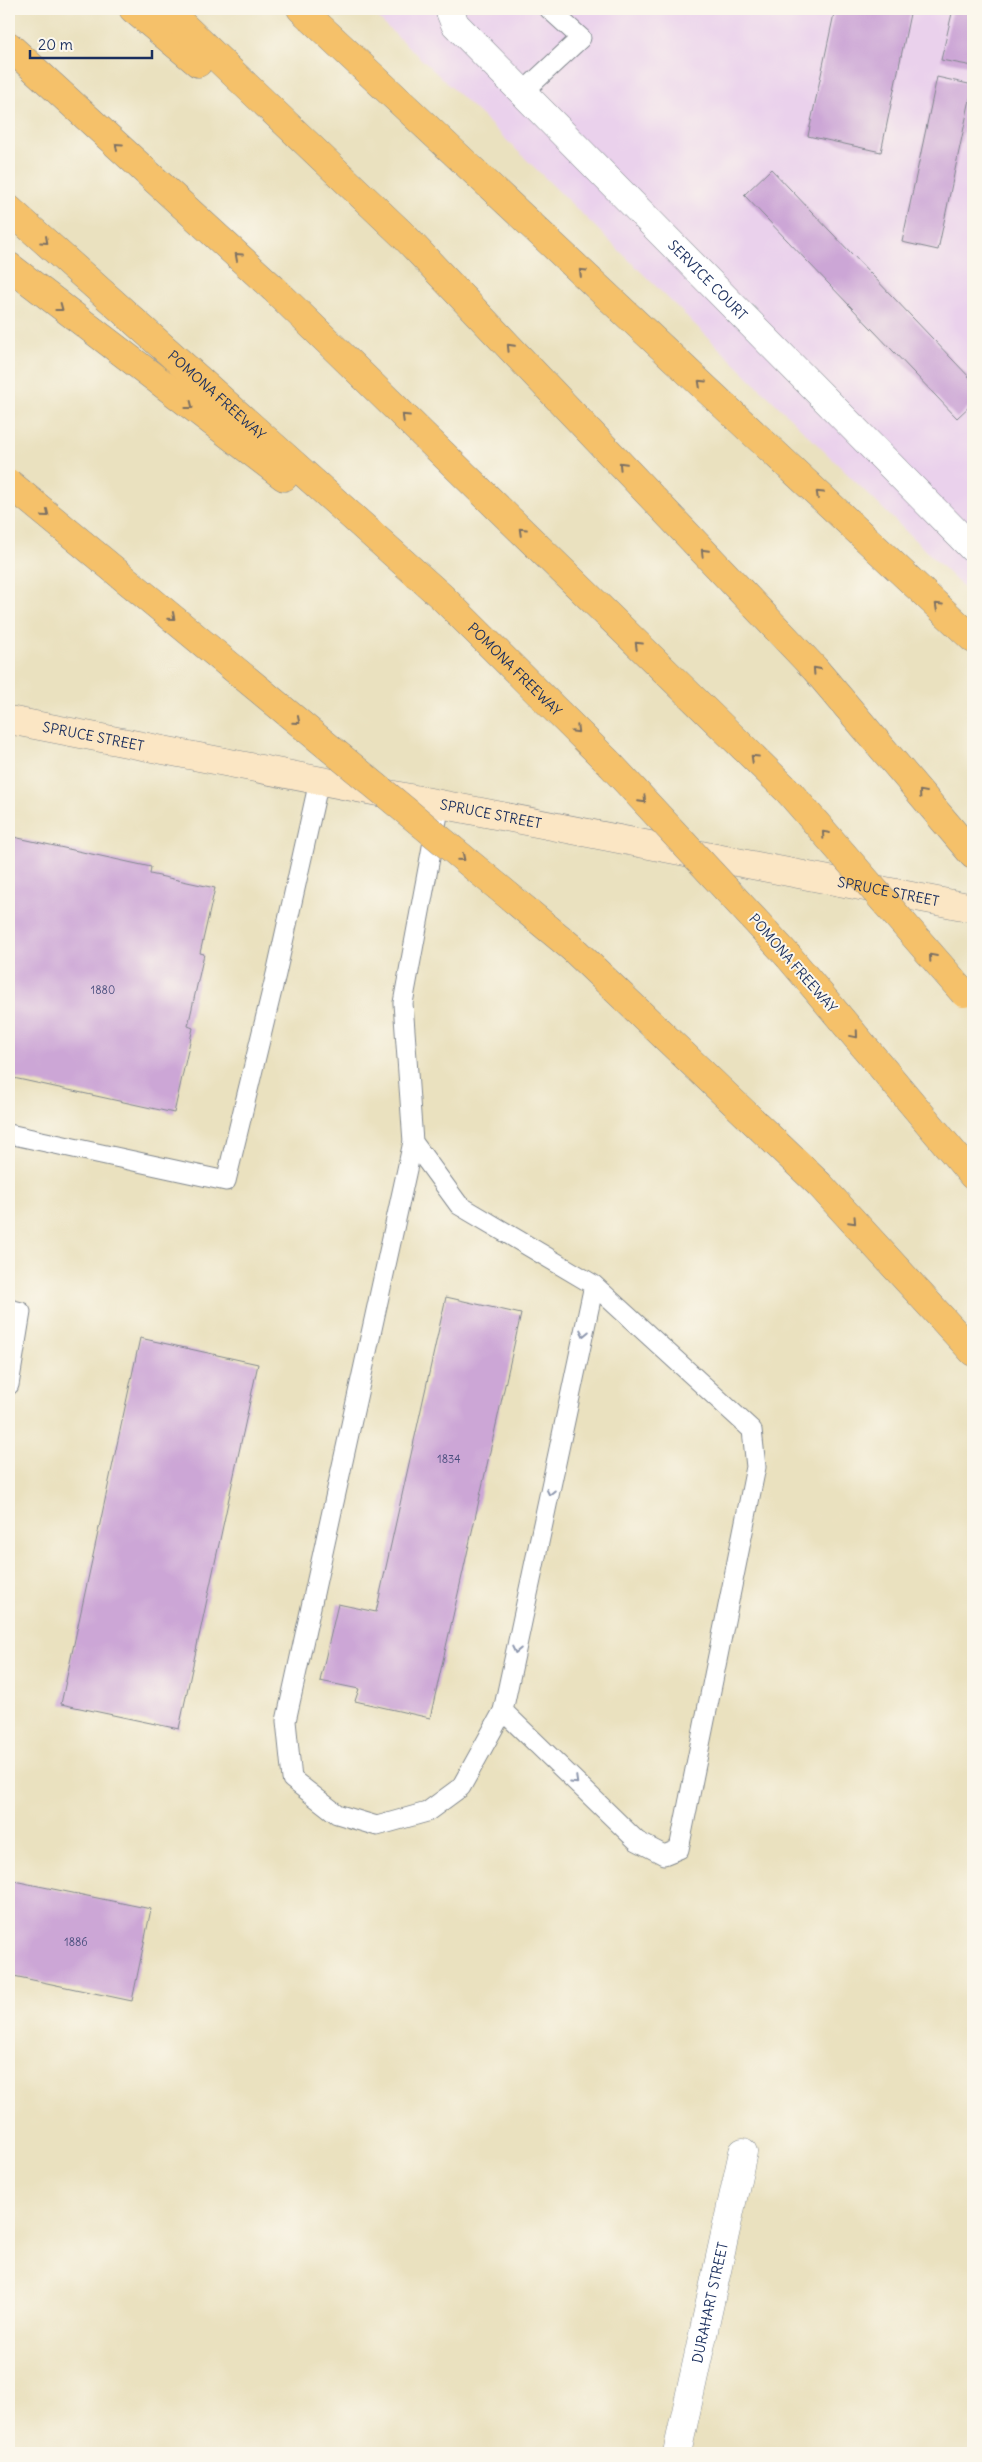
<svg xmlns="http://www.w3.org/2000/svg" width="982" height="2462" font-family="Delius,sans-serif">
<rect width="100%" height="100%" fill="#fbf7ec"/>
<filter id="ink" filterUnits="userSpaceOnUse"><feTurbulence type="fractalNoise" baseFrequency=".02" numOctaves="2"/><feDisplacementMap in="SourceGraphic" scale="10" xChannelSelector="R" yChannelSelector="G"/><feConvolveMatrix kernelMatrix="1 2 1 2 8 2 1 2 1" color-interpolation-filters="sRGB"/></filter>
<filter id="wash" filterUnits="userSpaceOnUse"><feTurbulence type="fractalNoise" baseFrequency=".0096" numOctaves="4" result="noise"/><feDisplacementMap in="SourceGraphic" scale="20" xChannelSelector="R" yChannelSelector="G"/><feGaussianBlur stdDeviation="1.12" result="paint"/><feColorMatrix in="noise" values="0 0 0 0 0 0 0 0 0 0 0 0 0 0 0 0 0 1.4 0 .05"/><feComposite in="paint" operator="in"/></filter>
<g filter="url(#wash)">
<rect width="100%" height="100%" fill="#eae1bf"/>
<polygon fill="#ead1ec" points="368,9 973,9 973,597 484,118"/>
<g id="blocks">
<g fill="#cca6d6">
<polygon points="835,9 911,9 881,152 808,136"/>
<polygon points="953,9 973,9 973,66 941,60"/>
<polygon points="937,77 973,85 938,250 902,242"/>
<polygon points="771,169 973,381 973,403 957,418 744,195"/>
<polygon points="9,836 151,867 150,874 215,888 200,953 204,954 188,1026 193,1028 174,1113 9,1077"/>
<polygon points="446,1297 521,1314 430,1718 355,1701 359,1689 320,1681 338,1604 376,1612"/>
<polygon points="140,1338 258,1364 179,1729 61,1704"/>
<polygon points="9,1880 151,1909 132,2001 9,1975"/>
</g>
</g>
</g>
<g filter="url(#ink)">
<use href="#blocks" fill-opacity="0" stroke="#82888e" stroke-width="1"/>
<g fill="none" stroke-linecap="round" stroke-linejoin="round">
<defs>
<g id="service">
<polyline points="522,93 581,38 549,9"/>
<polyline points="440,804 403,1003 413,1142 459,1205 594,1285 752,1430 756,1467 679,1849 664,1855 637,1841 503,1711 594,1285"/>
<polyline points="9,1134 226,1181 276,974 319,781"/>
<polyline points="413,1142 286,1721 292,1779 337,1814 377,1826 427,1812 461,1787 503,1711"/>
<polyline points="9,1309 21,1312 9,1385"/>
</g>
<g id="minor">
<path id="s1" d="M449,9L455,24L973,549"/>
<path id="s2" d="M677,2453L743,2152"/>
</g>
<g id="secondary">
<path id="s3" d="M9,720L973,908"/>
</g>
<g id="motorway">
<polyline points="133,9 198,63"/>
<polyline points="166,9 404,236 815,669 973,855"/>
<polyline points="301,9 973,639"/>
<polyline points="9,46 274,289 789,792"/>
<path id="s4" d="M9,209L442,597L610,764"/>
<polyline points="9,266 284,477"/>
<polyline points="789,957 973,1176"/>
<polyline points="820,1185 973,1352"/>
</g>
</defs>
<use href="#service" stroke="#82888e" stroke-width="21"/>
<use href="#minor" stroke="#82888e" stroke-width="29"/>
<use href="#secondary" stroke="#82888e" stroke-width="29"/>
<use href="#motorway" stroke="#82888e" stroke-width="29"/>
<use href="#service" stroke="#fff" stroke-width="19"/>
<use href="#minor" stroke="#fff" stroke-width="28"/>
<use href="#secondary" stroke="#fbe6c4" stroke-width="28"/>
<use href="#motorway" stroke="#f5c16b" stroke-width="28"/>
<defs>
<g id="motorway-bridge">
<polyline points="9,483 572,948 820,1185"/>
<polyline points="610,764 789,957"/>
<polyline points="789,792 964,993"/>
</g>
</defs>
<use href="#motorway-bridge" stroke="#82888e" stroke-width="29" stroke-linecap="butt"/>
<use href="#motorway-bridge" stroke="#f5c16b" stroke-width="28"/>
</g>
<defs><path id="oneway-chevron" d="M-2-3.5L2.5 0L-2 3.5" fill="none" stroke-width="1.6" stroke-linecap="round" stroke-linejoin="round" transform="scale(1.25)"/></defs>
<g stroke="#7d7164">
<use href="#oneway-chevron" transform="translate(118 146) rotate(-138)"/>
<use href="#oneway-chevron" transform="translate(45 241) rotate(42)"/>
<use href="#oneway-chevron" transform="translate(238 256) rotate(-138)"/>
<use href="#oneway-chevron" transform="translate(582 272) rotate(-137)"/>
<use href="#oneway-chevron" transform="translate(60 308) rotate(37)"/>
<use href="#oneway-chevron" transform="translate(510 347) rotate(-134)"/>
<use href="#oneway-chevron" transform="translate(701 383) rotate(-137)"/>
<use href="#oneway-chevron" transform="translate(190 406) rotate(37)"/>
<use href="#oneway-chevron" transform="translate(405 417) rotate(-136)"/>
<use href="#oneway-chevron" transform="translate(622 465) rotate(-134)"/>
<use href="#oneway-chevron" transform="translate(819 494) rotate(-137)"/>
<use href="#oneway-chevron" transform="translate(46 514) rotate(40)"/>
<use href="#oneway-chevron" transform="translate(522 531) rotate(-136)"/>
<use href="#oneway-chevron" transform="translate(704 552) rotate(-134)"/>
<use href="#oneway-chevron" transform="translate(938 606) rotate(-137)"/>
<use href="#oneway-chevron" transform="translate(172 617) rotate(40)"/>
<use href="#oneway-chevron" transform="translate(638 645) rotate(-136)"/>
<use href="#oneway-chevron" transform="translate(816 670) rotate(-132)"/>
<use href="#oneway-chevron" transform="translate(297 721) rotate(40)"/>
<use href="#oneway-chevron" transform="translate(576 730) rotate(45)"/>
<use href="#oneway-chevron" transform="translate(754 758) rotate(-136)"/>
<use href="#oneway-chevron" transform="translate(922 793) rotate(-131)"/>
<use href="#oneway-chevron" transform="translate(643 800) rotate(47)"/>
<use href="#oneway-chevron" transform="translate(825 834) rotate(-131)"/>
<use href="#oneway-chevron" transform="translate(462 858) rotate(40)"/>
<use href="#oneway-chevron" transform="translate(932 957) rotate(-131)"/>
<use href="#oneway-chevron" transform="translate(855 1035) rotate(50)"/>
<use href="#oneway-chevron" transform="translate(853 1221) rotate(47)"/>
</g>
<g stroke="#8d97ae">
<use href="#oneway-chevron" transform="translate(584 1333) rotate(102)"/>
<use href="#oneway-chevron" transform="translate(550 1492) rotate(102)"/>
<use href="#oneway-chevron" transform="translate(516 1650) rotate(102)"/>
<use href="#oneway-chevron" transform="translate(575 1781) rotate(44)"/>
</g>
</g>
<g text-anchor="middle" dominant-baseline="central" stroke-width="4" stroke-linejoin="round" paint-order="stroke">
<g font-size="11" fill="#474d7c">
<text x="103" y="990">1880</text>
<text x="449" y="1459">1834</text>
<text x="76" y="1942">1886</text>
</g>
<g font-size="14" fill="#1b2f5e" stroke="#fbf7ec">
<text stroke="none"><textPath href="#s1" startOffset="376">SERVICE COURT</textPath></text>
<text stroke="none"><textPath href="#s4" startOffset="279">POMONA FREEWAY</textPath></text>
<text stroke="none"><textPath href="#s4" startOffset="684">POMONA FREEWAY</textPath></text>
<text stroke="none"><textPath href="#s3" startOffset="86">SPRUCE STREET</textPath></text>
<text stroke="none"><textPath href="#s3" startOffset="491">SPRUCE STREET</textPath></text>
<text stroke="none"><textPath href="#s3" startOffset="896">SPRUCE STREET</textPath></text>
<text transform="translate(793 963) rotate(49)">POMONA FREEWAY</text>
<text stroke="none"><textPath href="#s2" startOffset="154">DURAHART STREET</textPath></text>
</g>
</g>
<rect width="982" height="2462" fill="none" stroke="#fbf7ec" stroke-width="30"/>
<path d="M30 50v8h122v-8" fill="none" stroke="#1b2f5e" stroke-width="2.5"/>
<text x="38" y="50" font-size="15" fill="#1b2f5e" stroke="#fbf7ec" stroke-width="4" paint-order="stroke">20 m</text>
</svg>
